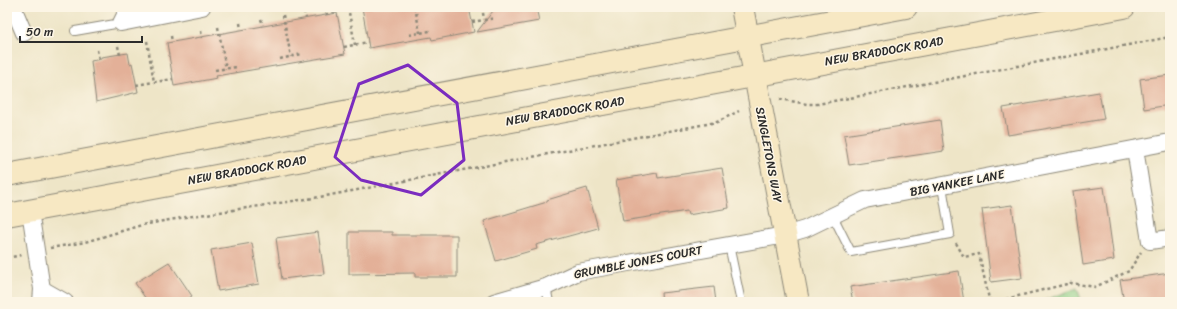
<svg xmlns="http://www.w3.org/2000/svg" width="1177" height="309" font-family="Sriracha,sans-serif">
<rect width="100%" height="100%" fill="#fcf5e5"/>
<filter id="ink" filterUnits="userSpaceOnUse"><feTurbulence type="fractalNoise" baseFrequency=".025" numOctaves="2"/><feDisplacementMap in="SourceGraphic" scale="8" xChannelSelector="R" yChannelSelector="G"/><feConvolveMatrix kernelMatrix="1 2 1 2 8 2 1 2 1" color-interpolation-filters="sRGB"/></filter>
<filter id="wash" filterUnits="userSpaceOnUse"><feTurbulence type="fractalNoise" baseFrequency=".012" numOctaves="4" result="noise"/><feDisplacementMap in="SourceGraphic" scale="16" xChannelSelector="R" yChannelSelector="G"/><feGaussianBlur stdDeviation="0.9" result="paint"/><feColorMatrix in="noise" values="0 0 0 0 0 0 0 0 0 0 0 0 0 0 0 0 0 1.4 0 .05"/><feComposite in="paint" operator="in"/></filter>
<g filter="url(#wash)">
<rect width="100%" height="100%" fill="#eee5c7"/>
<polygon fill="#8ccd84" stroke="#5c7c58" points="1077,288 1082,302 1040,302"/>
<g id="blocks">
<g fill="#e3b098">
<polygon points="362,7 469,7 474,32 432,40 431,37 369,48"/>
<polygon points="496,7 536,7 539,21 477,32"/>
<polygon points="337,13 345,54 216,76 217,78 174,86 167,43"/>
<polygon points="128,53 130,64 132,63 138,92 96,102 91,61 101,59 101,57"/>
<polygon points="1170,75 1170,105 1144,109 1140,79"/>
<polygon points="1099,92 1104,119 1008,135 1003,108"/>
<polygon points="940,120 944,151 849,165 844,135"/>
<polygon points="722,168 729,208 688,215 687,211 623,221 616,180 657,173 658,178"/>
<polygon points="1104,187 1114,260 1083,265 1073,191"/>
<polygon points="587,188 598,228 536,245 537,249 496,261 484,221 547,202 547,200"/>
<polygon points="1012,205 1022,278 991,282 982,209"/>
<polygon points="318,232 324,274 282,279 276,238"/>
<polygon points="349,232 392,232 392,235 457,235 457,277 415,277 415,273 349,274"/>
<polygon points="252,243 259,284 218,291 211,250"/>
<polygon points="169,262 192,296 183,302 148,302 135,283"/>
<polygon points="959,271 964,302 853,302 850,287"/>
<polygon points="1170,273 1170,302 1124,302 1120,280"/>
<polygon points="714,287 716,302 662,302 661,293"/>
</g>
</g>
</g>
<g filter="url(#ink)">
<use href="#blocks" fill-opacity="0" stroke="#8c8879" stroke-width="1"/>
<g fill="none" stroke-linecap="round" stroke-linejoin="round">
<defs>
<g id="lane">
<polyline points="75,31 121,23"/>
<polyline points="833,216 851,252 950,234 942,186"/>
<polyline points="729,245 741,302"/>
<polyline points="546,287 549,302"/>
</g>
<g id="street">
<polyline points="13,7 24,33"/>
<polyline points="129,7 121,23 202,7"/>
<polyline points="1135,149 1150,241 1170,238"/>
<polyline points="30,211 42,289 41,302"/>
<polyline points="42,289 65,302"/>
<polyline points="494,302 546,287 578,272 785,235 805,229 865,200 1170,142"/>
</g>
<g id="secondary">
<polyline points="742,7 798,302"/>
<polyline points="7,175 906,7"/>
<polyline points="7,215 1124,7"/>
</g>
</defs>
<use href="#lane" stroke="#8c8879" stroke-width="10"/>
<use href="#street" stroke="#8c8879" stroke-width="18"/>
<use href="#secondary" stroke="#8c8879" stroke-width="24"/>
<g stroke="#8c8879" stroke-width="2.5" stroke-dasharray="3 3" stroke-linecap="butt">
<polyline points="326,7 327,15"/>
<polyline points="348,7 355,45"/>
<polyline points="415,7 420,33"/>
<polyline points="482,7 484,19"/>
<polyline points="536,10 566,7"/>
<polyline points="304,11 306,18"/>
<polyline points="283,15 291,57"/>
<polyline points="261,19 263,25"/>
<polyline points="472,22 495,18"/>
<polyline points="240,23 241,29"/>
<polyline points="218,27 226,69"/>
<polyline points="201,31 202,38"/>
<polyline points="409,35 430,31"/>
<polyline points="171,36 172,42"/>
<polyline points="147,41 154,82"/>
<polyline points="118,46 120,55"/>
<polyline points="344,47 368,42"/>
<polyline points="97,50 99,59"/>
<polyline points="280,59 302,54"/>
<polyline points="215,70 237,67"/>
<polyline points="136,85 173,79"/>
<polyline points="780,99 807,104 818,104 1170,37"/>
<polyline points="956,243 964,257 979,254 989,299 994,302"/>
<polyline points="50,248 85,242 142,225 186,217 320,197 717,122 739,111"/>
<polyline points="7,258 22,255"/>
<polyline points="994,302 1071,283 1095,287 1129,271 1141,252"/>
</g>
<use href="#lane" stroke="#fff" stroke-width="8"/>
<use href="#street" stroke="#fff" stroke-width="16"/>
<use href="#secondary" stroke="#f7e8c3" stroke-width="22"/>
</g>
</g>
<path fill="none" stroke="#7b2cbf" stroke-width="3" stroke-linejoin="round" d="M408,65L457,103L464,160L421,195L361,180L335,157L359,84Z"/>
<g text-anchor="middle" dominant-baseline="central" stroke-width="3" stroke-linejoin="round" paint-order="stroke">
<g font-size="12" fill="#2b2b2b" stroke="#fcf5e5">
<text transform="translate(884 51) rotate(-10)">NEW BRADDOCK ROAD</text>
<text transform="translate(565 111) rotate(-10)">NEW BRADDOCK ROAD</text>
<text transform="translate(769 155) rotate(79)">SINGLETONS WAY</text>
<text transform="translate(247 170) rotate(-10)">NEW BRADDOCK ROAD</text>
<text transform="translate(957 183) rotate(-11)">BIG YANKEE LANE</text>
<text transform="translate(638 262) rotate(-11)">GRUMBLE JONES COURT</text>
</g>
</g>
<rect width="1177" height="309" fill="none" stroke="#fcf5e5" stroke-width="24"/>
<path d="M20 36v6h122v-6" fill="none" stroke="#2b2b2b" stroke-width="2"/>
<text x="26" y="36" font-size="12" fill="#2b2b2b" stroke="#fcf5e5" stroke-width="3" paint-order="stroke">50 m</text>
</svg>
